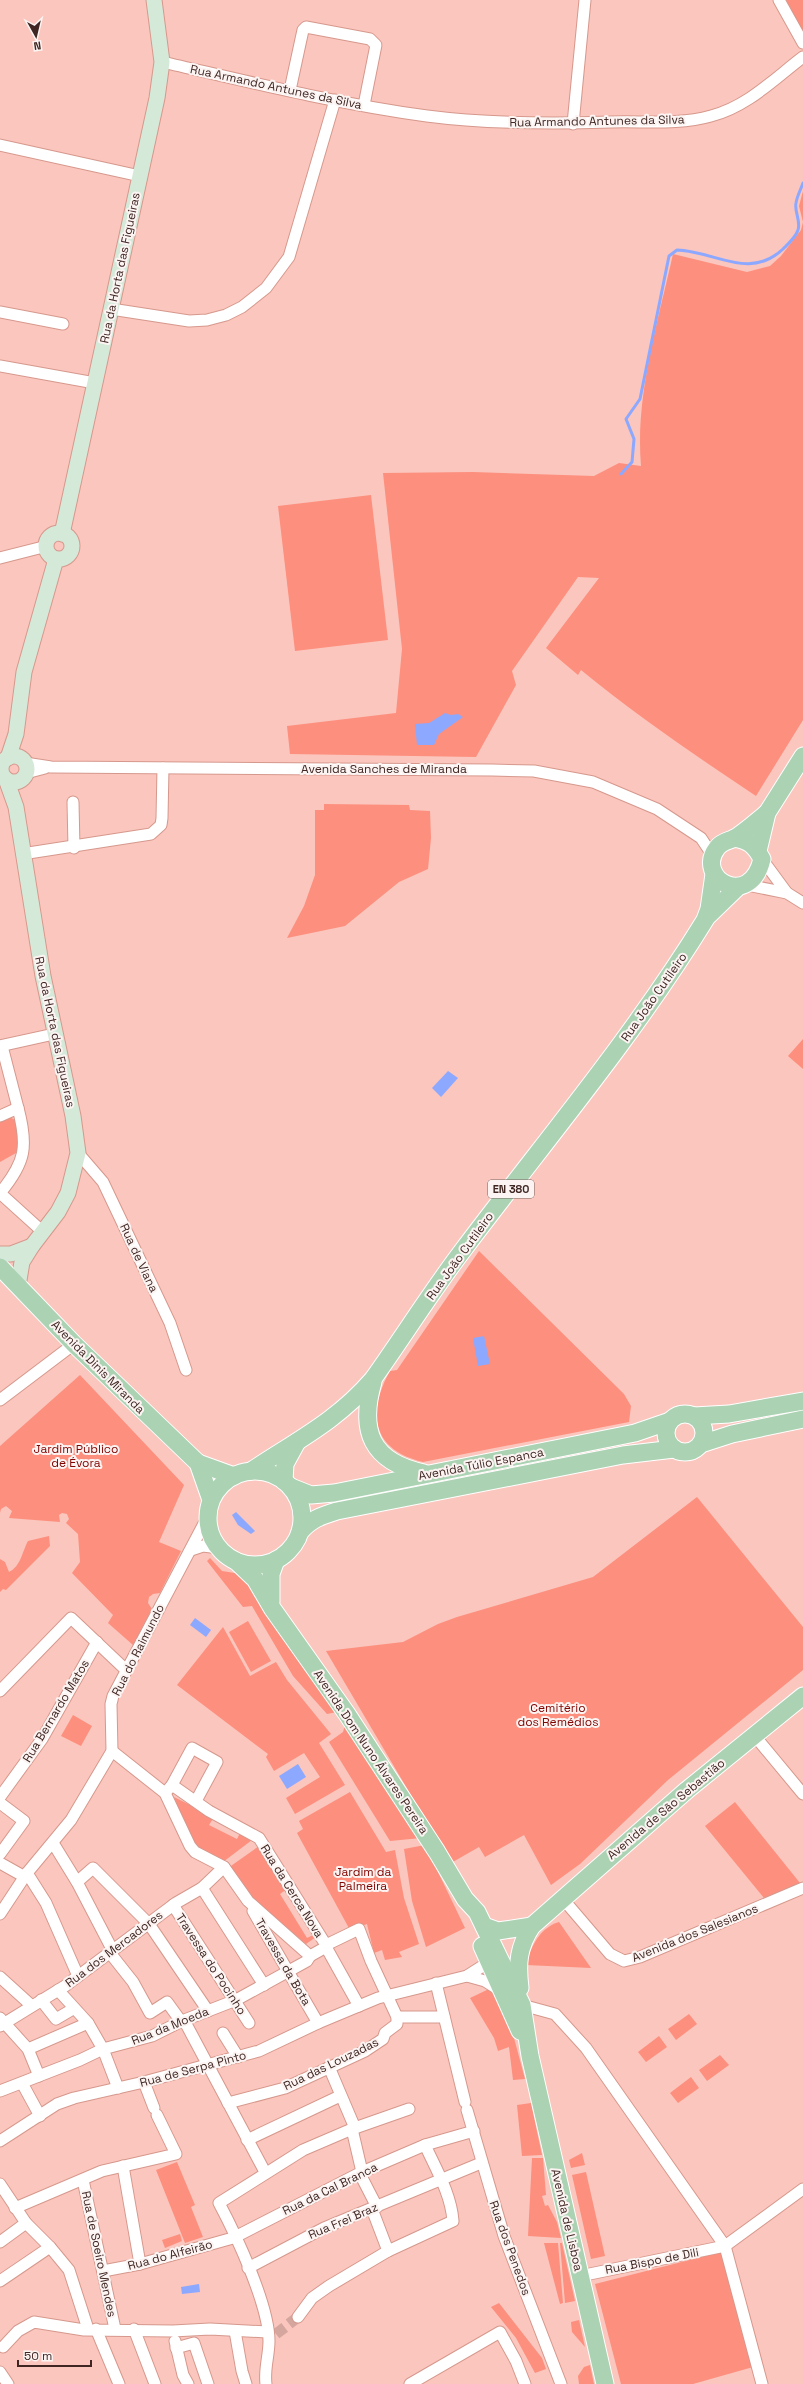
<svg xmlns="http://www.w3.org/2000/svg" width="803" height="2384" font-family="'Space Grotesk',sans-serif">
<rect width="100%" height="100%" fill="#fbc6bd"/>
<g fill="#fd8f7e">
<polygon points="786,0 803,0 803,32"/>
<path d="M803,191V720L756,796C696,756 637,716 581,670L578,675L546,648L599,578L578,577L512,671L516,685L476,757L290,754L287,726L396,713L402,649L383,473L473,472L594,476L619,463L641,466C635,396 658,322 673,254L747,272L770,266L781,256L801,230L803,222L799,206Z"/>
<polygon points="371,495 388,640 295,651 278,506"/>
<polygon points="324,804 409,805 410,810 430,811 431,838 428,869 399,882 345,926 287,938 304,906 315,875 315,810 324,810"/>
<polygon points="803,1039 803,1069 788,1056"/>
<polygon points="7,1115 18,1122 21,1137 16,1153 0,1162 0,1119"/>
<path d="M479,1251L624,1394L631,1406L629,1422L423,1462C371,1450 367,1412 390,1371L397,1370Z"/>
<polygon points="80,1375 184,1485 159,1542 181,1551 160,1593 153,1594 149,1597 148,1603 152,1609 133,1645 108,1623 113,1615 72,1573 80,1562 78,1534 66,1523 69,1519 67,1514 62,1513 59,1515 60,1522 9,1518 12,1511 6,1506 1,1509 0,1513 0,1446"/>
<polygon points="697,1497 803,1627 803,1670 668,1780 580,1864 551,1885 524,1835 485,1857 479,1847 451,1863 326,1651 403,1642 438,1624 457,1617 593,1577"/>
<path d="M49,1536L50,1546L6,1590L3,1589L0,1592V1559L5,1562L9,1572C21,1566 22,1552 28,1541Z"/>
<polygon points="210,1558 222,1571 241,1574 253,1588 337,1712 327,1714 293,1676 252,1606 243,1607 207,1561"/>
<polygon points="248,1621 271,1661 251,1672 229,1632"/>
<polygon points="223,1627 250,1676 276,1662 287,1680 331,1734 319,1743 345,1785 295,1814 286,1798 320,1777 304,1753 274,1771 266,1757 268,1754 177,1685"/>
<polygon points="73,1715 92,1726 81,1746 61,1736"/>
<polygon points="345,1725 421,1838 390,1841 329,1742 343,1732"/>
<polygon points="350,1792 386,1852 395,1850 404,1898 419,1944 399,1952 402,1957 385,1960 382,1950 374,1953 367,1924 350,1930 297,1833 303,1829 299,1821"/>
<polygon points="174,1797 214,1817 209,1825 237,1839 240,1833 252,1840 223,1862 193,1844"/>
<polygon points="735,1802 800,1883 764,1898 705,1826"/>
<polygon points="425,1845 465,1928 426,1947 412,1901 404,1849"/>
<polygon points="259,1846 287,1889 280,1894 307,1938 315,1934 316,1937 306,1944 249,1895 228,1868"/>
<path d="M559,1922L591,1968L526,1965C531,1947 539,1928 559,1922Z"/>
<polygon points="489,1989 495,1992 514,2038 525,2079 513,2080 509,2047 498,2051 494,2038 470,1998"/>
<polygon points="689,2014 697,2024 676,2040 668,2029"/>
<polygon points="659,2036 667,2047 646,2062 638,2052"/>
<polygon points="720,2055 729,2065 707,2081 699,2070"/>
<polygon points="691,2077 699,2088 678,2103 670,2093"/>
<polygon points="531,2103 542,2155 522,2156 517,2105"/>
<polygon points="582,2153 585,2165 571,2168 569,2160"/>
<polygon points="532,2158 543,2158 546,2195 542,2196 545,2206 548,2205 557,2222 561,2238 528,2236"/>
<polygon points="177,2162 195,2205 191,2207 203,2237 185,2243 156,2170"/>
<polygon points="586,2172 605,2256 591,2259 572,2175"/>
<polygon points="180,2234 182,2241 165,2248 162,2240"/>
<polygon points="544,2243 558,2243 563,2303 560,2304"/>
<polygon points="560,2243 562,2243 575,2301 565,2303"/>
<polygon points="721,2252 753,2367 693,2384 621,2384 595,2284"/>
<polygon points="499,2303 542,2358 546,2369 535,2373 516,2338 491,2307"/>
<polygon points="579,2320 585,2347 572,2332 571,2322"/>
<polygon points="590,2365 594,2384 579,2384 578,2376 584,2367"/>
</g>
<g fill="#8da8ff">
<polygon points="445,713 451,715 458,714 463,717 439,734 434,745 417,745 415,724 429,723"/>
<polygon points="448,1071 458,1078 441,1097 432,1088"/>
<polygon points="484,1336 490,1364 478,1366 473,1338"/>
<polygon points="236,1512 255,1531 251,1534 238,1525 232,1515"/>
<polygon points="195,1618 211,1630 206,1637 190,1625"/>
<polygon points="298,1764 306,1777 287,1789 279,1776"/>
<polygon points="199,2284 200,2292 182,2294 181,2287"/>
</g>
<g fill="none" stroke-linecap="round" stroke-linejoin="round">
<path stroke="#8da8ff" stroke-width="3" d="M621,474L632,462L634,439L626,419L640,399L669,256L677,250C715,251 749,281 783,249C788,244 796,237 798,230C801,221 794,211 796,203C797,196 801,189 803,183"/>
<polyline stroke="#d5a69e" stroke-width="11" stroke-dasharray="11 5.5" stroke-linecap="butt" points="276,2334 298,2317"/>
<defs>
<g id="street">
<polyline points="779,0 803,43"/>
<path d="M162,62C250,82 338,104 427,116C488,124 550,124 611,122C644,121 679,125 711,116C747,107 774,79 803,57"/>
<polyline points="290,90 303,30 306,27 370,39 376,45 364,105"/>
<polyline points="573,124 585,0"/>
<polyline points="0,145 140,176"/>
<polyline points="111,309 189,321 207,320 226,315 242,307 266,288 289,257 335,100"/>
<polyline points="0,312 63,324"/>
<polyline points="0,366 95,383"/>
<polyline points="0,558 47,546"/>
<polyline points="25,763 51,767 492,770 534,771 593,782 657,809 701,838 713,856"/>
<polyline points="26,773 45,768"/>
<polyline points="73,802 74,848"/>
<polyline points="22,854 151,834 161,825 162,818 163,768"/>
<polyline points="762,859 787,893"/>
<polyline points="747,885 787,893 803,903"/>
<polyline points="0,1046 54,1034"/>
<polyline points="2,1046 18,1108"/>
<path d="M0,1116L18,1108C28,1146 26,1162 0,1193"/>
<polyline points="78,1153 103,1182 170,1323 186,1370"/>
<polyline points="0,1193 43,1232"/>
<polyline points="0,1400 74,1344"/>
<polyline points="191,1550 203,1546 219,1548"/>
<polyline points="0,1691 71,1618 126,1670"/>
<polyline points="754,1735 803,1794"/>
<polyline points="112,1751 165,1793 190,1846 195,1852 224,1867 248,1901 310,1956 326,1947 326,1945 359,1929 371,1961 397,2017 397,2024 385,2033 383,2039 365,2051 285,2088 228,2103"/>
<polyline points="172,1785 192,1748 217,1762 196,1801"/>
<polyline points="165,1793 172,1785 209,1811 259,1838 326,1945"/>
<polyline points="0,1797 42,1739 97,1642"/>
<polyline points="0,1803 24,1821 0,1854"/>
<polyline points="53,1843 77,1882 113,1951"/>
<polyline points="0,1863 25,1877"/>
<polyline points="27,1873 46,1903 78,1976"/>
<polyline points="77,1882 93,1868 149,1924 208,2011"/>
<polyline points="202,1888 264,1985"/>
<polyline points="563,1899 610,1954 624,1961 640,1957 803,1888"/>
<polyline points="173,1905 249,2023"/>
<polyline points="253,1911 318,2023"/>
<polyline points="0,1914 27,1873 71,1820 112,1751 111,1704 113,1696 208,1516"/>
<polyline points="326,1947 359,2006"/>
<polyline points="110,1953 133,1982 150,2013 167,2002 180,2020 185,2022 265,2172"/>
<polyline points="467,1976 485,1981 501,1991"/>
<polyline points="0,1977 32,2006"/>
<polyline points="436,1983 465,2102"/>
<polyline points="58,1990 88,2023 103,2049 118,2088"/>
<polyline points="41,2000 56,2019 73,2009"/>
<polyline points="522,2005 555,2014 586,2048 725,2246 762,2384"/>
<polyline points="397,2017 444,2017"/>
<polyline points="0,2018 28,2049 39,2076"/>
<polyline points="0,2026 65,1986 176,1903 202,1888 224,1867"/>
<polyline points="223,2033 238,2057"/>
<polyline points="28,2049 88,2023"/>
<polyline points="329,2067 355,2128"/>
<polyline points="144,2082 154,2108"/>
<polyline points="22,2083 40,2116"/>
<polyline points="0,2091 80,2060 103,2049 152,2036 182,2021 236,2000 307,1961 310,1956"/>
<polyline points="467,2110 504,2236 561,2384"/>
<polyline points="352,2129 362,2172"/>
<polyline points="247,2140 340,2096"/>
<polyline points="0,2141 57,2104 74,2098 144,2082 259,2051 318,2023 378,1998 467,1976 489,1962"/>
<polyline points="123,2166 140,2264"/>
<polyline points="360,2174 377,2207"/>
<polyline points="83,2180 115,2329"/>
<polyline points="0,2184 26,2223 50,2247 69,2270 88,2329"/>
<polyline points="15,2208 102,2171 176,2154 157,2115"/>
<polyline points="372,2209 388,2251"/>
<polyline points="0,2242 26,2223"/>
<polyline points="248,2268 324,2228 481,2163"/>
<polyline points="103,2271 140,2264 233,2238 362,2172 425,2145 474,2131"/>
<polyline points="580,2276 725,2246 803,2189"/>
<polyline points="0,2281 50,2247"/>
<path d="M298,2317L312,2298L329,2286L388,2251L453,2221C451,2194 436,2169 425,2145"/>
<polyline points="96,2329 119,2384"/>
<polyline points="134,2329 155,2384"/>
<polyline points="235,2331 242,2371 246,2384"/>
<polyline points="175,2341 183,2375 188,2384"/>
<polyline points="3,2347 18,2331 34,2322 84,2330 173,2331 210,2329 267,2332"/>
<polyline points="176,2348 194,2343 208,2384"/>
<polyline points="0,2372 8,2384"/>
<path d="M266,2384C264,2369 269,2356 269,2341C269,2305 236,2235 219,2203L303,2150L352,2129L409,2109"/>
<polyline points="410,2384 500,2332 516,2361 525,2384"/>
</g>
<g id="secondary">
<circle cx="59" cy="546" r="13"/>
<polyline points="62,534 157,98 162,62 154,0"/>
<circle cx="14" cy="769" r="13"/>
<polyline points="8,758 16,734 24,672 56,559"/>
<polyline points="6,779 16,807 43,976 73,1116 78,1153 68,1193 58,1212 32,1246 22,1262 18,1286"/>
<polyline points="0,1254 11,1254 32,1246"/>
</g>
<g id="primary">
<path d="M734,838C749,840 755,846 762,859C750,911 694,878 717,848C722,841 729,841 735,838C746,831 757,821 767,813"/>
<polyline points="758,851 767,813 803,756"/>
<polyline points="706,918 738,887"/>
<polyline points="0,1267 74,1344 198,1463 211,1500"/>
<path d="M373,1382C359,1431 371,1462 424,1473"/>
<circle cx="685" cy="1433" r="19"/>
<polyline points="694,1416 729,1414 803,1401"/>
<polyline points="701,1444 732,1434 803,1419"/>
<polyline points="198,1463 234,1476"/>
<path d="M251,1471C296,1441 337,1421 373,1379C403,1337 431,1292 463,1250C545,1141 633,1037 705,920L709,909L714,874"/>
<circle cx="255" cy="1518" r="47"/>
<polyline points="284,1481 285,1464 297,1442"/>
<polyline points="291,1487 311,1495 334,1493 635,1433 670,1421"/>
<path d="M300,1532C311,1519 321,1516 337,1511L623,1455L674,1449"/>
<polyline points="236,1561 255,1579 272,1608 347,1714 437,1852 465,1899 477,1912 522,2005 530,2056 605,2384"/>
<polyline points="271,1602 271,1574 276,1560"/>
<polyline points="484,1926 498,1931 532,1926"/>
<polyline points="482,1946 520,2031"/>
<path d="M520,1988C517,1964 518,1947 532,1926L687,1790L803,1696"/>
</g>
</defs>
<use href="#street" stroke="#d6988d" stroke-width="13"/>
<use href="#secondary" stroke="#d6988d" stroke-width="17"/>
<use href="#primary" stroke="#fff" stroke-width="19"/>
<use href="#street" stroke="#fff" stroke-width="11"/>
<use href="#secondary" stroke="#d5e9d9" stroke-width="15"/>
<use href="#primary" stroke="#abd3b3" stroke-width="17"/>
</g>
<g text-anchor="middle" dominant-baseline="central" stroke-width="4" stroke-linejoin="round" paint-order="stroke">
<rect fill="#fbf4f2" stroke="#776460" stroke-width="1" x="488" y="1180" width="46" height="18" rx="3"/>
<g font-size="11" font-weight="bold" fill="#3f2622">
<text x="511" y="1189">EN 380</text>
</g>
<g font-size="12" fill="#3f2622" stroke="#fbf4f2">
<text transform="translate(276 87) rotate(12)">Rua Armando Antunes da Silva</text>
<text transform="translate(597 121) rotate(-1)">Rua Armando Antunes da Silva</text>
<text transform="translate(120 268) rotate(-78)">Rua da Horta das Figueiras</text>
<text x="384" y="769">Avenida Sanches de Miranda</text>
<text transform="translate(654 997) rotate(-55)">Rua João Cutileiro</text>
<text transform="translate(55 1032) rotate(78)">Rua da Horta das Figueiras</text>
<text transform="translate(460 1256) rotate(-54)">Rua João Cutileiro</text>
<text transform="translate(139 1258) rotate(65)">Rua de Viana</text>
<text transform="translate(98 1367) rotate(45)">Avenida Dinis Miranda</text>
<text transform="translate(481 1464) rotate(-11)">Avenida Túlio Espanca</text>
<text transform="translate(138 1650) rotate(-63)">Rua do Raimundo</text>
<text transform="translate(56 1711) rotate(-59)">Rua Bernardo Matos</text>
<text transform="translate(371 1752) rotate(56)">Avenida Dom Nuno Álvares Pereira</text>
<text transform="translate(666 1809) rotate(-40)">Avenida de São Sebastião</text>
<text transform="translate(292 1891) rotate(58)">Rua da Cerca Nova</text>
<text transform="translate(695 1933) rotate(-22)">Avenida dos Salesianos</text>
<text transform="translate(114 1949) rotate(-37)">Rua dos Mercadores</text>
<text transform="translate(283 1962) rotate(60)">Travessa da Bota</text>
<text transform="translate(211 1964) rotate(57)">Travessa do Pocinho</text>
<text transform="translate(170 2026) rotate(-22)">Rua da Moeda</text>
<text transform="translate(331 2064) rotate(-26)">Rua das Louzadas</text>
<text transform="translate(193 2069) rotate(-15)">Rua de Serpa Pinto</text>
<text transform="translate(330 2189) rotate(-26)">Rua da Cal Branca</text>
<text transform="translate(567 2220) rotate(77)">Avenida de Lisboa</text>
<text transform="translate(343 2221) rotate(-23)">Rua Frei Braz</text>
<text transform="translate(510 2248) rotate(70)">Rua dos Penedos</text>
<text transform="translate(99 2254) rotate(78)">Rua de Soeiro Mendes</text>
<text transform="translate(170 2255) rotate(-15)">Rua do Alfeirão</text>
<text transform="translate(652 2261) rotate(-11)">Rua Bispo de Dili</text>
</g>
<g font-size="12" fill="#800400" stroke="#fbf4f2">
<text x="76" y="1449">Jardim Público<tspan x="76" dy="14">de Évora</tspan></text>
<text x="558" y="1708">Cemitério<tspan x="558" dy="14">dos Remédios</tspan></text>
<text x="363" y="1872">Jardim da<tspan x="363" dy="14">Palmeira</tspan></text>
</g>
</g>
<g transform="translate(36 36) rotate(172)" stroke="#fbf4f2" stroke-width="3" paint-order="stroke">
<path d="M0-3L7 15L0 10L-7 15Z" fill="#3f2622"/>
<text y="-6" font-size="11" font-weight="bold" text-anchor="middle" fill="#3f2622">N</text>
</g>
<path d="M18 2360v6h73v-6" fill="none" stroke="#3f2622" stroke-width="2"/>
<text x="24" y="2360" font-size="12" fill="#3f2622" stroke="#fbf4f2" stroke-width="3" paint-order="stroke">50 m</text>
</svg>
